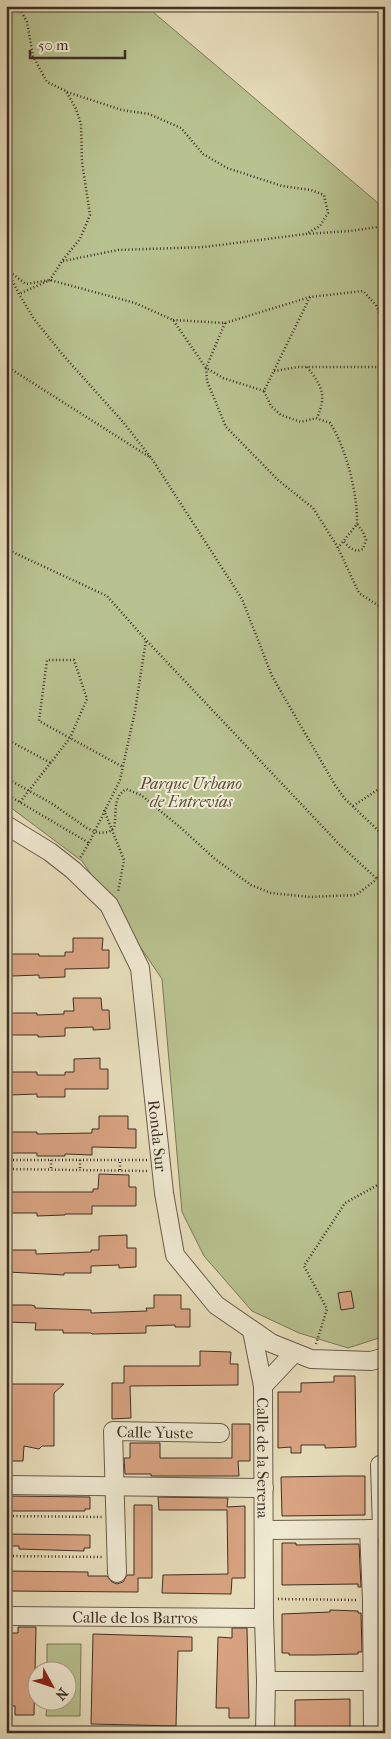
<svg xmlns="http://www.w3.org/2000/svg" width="391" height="1739" font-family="'IM FELL French Canon',serif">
<rect width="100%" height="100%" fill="#e9e0bd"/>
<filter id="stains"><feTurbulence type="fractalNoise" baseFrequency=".004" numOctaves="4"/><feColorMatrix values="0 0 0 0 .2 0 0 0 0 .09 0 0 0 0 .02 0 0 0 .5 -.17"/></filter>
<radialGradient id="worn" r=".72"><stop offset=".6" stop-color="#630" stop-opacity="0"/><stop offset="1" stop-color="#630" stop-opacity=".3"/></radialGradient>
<g fill="#b8c290" stroke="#7c785b">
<polygon points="6,6 146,6 385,209 385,1336 348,1348 299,1333 252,1311 204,1256 182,1212 162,979 82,861 6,804"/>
<polygon points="47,1644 81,1644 80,1716 46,1716 47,1702 68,1702 68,1672 47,1671"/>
</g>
<g fill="#dba584" stroke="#3f2f26">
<polygon points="73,938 103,938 102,950 109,950 109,968 65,969 65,977 39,978 39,975 12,976 12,974 6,974 6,954 39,954 39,956 65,956 65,952 73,952"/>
<polygon points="73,998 101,998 102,1010 109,1010 110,1029 93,1030 93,1027 65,1028 65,1036 38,1037 38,1035 11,1035 11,1033 6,1033 6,1013 37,1013 37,1015 64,1014 64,1011 74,1011"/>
<polygon points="100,1058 100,1069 108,1069 108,1089 65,1089 65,1097 37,1097 37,1094 10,1095 10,1092 6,1092 6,1072 37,1072 37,1075 65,1075 65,1072 74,1072 74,1059"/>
<polygon points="99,1116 128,1116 128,1129 136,1129 136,1148 92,1147 92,1155 65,1154 65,1156 37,1156 37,1153 10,1153 10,1152 6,1152 6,1132 37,1132 37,1134 92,1133 92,1129 99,1129"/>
<polygon points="99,1174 129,1175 129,1187 136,1187 136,1206 92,1206 92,1214 65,1214 65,1215 37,1216 37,1213 9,1213 9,1211 6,1211 6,1192 93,1192 93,1189 98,1189"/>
<polygon points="127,1235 127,1248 136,1248 136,1267 119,1268 119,1265 91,1266 91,1273 64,1273 64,1275 8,1272 6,1270 6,1250 36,1250 36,1254 91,1252 91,1250 99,1250 99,1236"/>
<polygon points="351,1291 354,1308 341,1310 338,1293"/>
<polygon points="154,1295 181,1295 181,1309 190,1309 190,1327 175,1327 175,1325 146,1326 146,1333 92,1334 91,1333 63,1333 63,1330 35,1330 36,1323 6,1322 6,1305 31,1305 35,1306 35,1308 91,1310 91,1313 147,1311 146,1308 154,1308"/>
<polygon points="200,1351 231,1352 230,1364 238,1364 238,1385 130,1386 131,1418 112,1419 112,1383 124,1383 124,1366 200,1366"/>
<polygon points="334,1376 355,1376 356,1447 325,1448 325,1445 301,1445 301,1453 291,1453 291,1447 278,1448 278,1392 301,1392 301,1383 334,1382"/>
<polygon points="6,1384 64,1384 54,1393 54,1446 42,1446 39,1449 24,1446 23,1461 6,1461"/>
<polygon points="232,1424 250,1424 250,1461 238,1461 239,1476 151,1476 151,1474 125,1474 124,1458 130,1458 130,1443 160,1443 160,1458 232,1458"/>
<polygon points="344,1476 365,1476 365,1515 282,1516 281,1477"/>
<polygon points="6,1496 90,1497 90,1509 85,1509 85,1511 6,1511"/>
<polygon points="158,1497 228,1498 227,1507 245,1506 245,1578 232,1578 231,1594 162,1593 163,1575 228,1574 227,1510 159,1510"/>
<polygon points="134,1505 152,1505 152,1578 138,1578 138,1592 6,1591 6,1571 88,1572 88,1576 107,1576 112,1582 117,1584 123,1582 127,1575 134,1575"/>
<polygon points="6,1534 90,1535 90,1548 84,1548 84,1551 19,1549 19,1546 6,1546"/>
<polygon points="282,1543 296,1543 296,1545 359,1544 361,1587 358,1587 358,1584 282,1585"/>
<polygon points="380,1543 385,1543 385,1587 382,1587"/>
<polygon points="330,1610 358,1611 358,1613 361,1613 362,1652 358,1652 358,1654 317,1655 289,1655 289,1653 282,1653 282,1614 330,1612"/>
<polygon points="18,1627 36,1627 34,1715 15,1715 15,1706 6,1706 6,1633 18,1633"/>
<polygon points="232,1628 247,1628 249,1718 229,1718 229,1708 216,1708 218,1637 232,1638"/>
<polygon points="93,1634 192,1637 192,1651 178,1651 176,1726 91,1724"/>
<polygon points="350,1699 350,1733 295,1733 295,1700"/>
</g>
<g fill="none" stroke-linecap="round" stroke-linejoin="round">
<defs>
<g id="minor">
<path id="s1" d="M6,825L50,852L73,870L109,905L140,968L164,1193L175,1255L216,1305L271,1343L311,1359L371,1361L385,1357"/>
<path id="s2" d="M252,1331L263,1386L264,1618L266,1681L265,1733"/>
<polyline points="263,1386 294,1353"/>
<polyline points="380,1465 382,1529"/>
<polyline points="6,1485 264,1488"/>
<polyline points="369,1529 372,1600 373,1733"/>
<polyline points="264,1530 385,1529"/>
<path id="s3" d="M117,1573L113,1431L220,1433"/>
<path id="s4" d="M6,1616L264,1618"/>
<polyline points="266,1681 385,1681"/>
</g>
</defs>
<use href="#minor" stroke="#6a5b4c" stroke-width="20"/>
<g stroke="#3f2f26" stroke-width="2.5" stroke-dasharray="1 2.5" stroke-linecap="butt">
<polyline points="18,6 27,22 33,56 47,82 66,91 76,109 81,124 82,162 90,215 80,239 62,261 50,280 19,294"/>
<polyline points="67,92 122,110 149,114 181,128 203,154 227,168 282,186 311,190 324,195 328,213 320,226 306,234"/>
<polyline points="63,261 118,250 204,247 306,234 350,231 385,226"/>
<polyline points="6,268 19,294 34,319 63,355 123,422 152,459 242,599 272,676 335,785 345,799 385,837"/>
<polyline points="7,270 26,284 50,280 135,303 173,320 206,368 223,378 264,391"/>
<path d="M310,297L264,391L271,406L281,415L301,422L316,418L330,423C346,447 358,495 357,524L338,548"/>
<polyline points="173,320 225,323 310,297 363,291 376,305 385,325"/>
<polyline points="225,323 206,368 207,381 226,427 278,480 313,508 337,546 359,593 385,610"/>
<polyline points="6,366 151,458"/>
<path d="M307,367C322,386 327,395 317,418"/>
<polyline points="274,371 298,367 385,367"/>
<polyline points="344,542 350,548 357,551 363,549 366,540 363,532 357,524"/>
<polyline points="6,549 107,596 146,640 339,844 377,879 385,869"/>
<polyline points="6,739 51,763"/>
<path d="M6,778L51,803L87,828L98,833L109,832L114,828C117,813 112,798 126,789L141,795L181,828L215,859L251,885L271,893L310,897L356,895L377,879"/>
<polyline points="6,794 89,843 80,858"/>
<polyline points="20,802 70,738 87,699 74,660 47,660 39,721 123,767"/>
<polyline points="353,806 385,785"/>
<polyline points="104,810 124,860 118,892"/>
<polyline points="89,843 120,780 135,711 146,640"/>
<polyline points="6,1160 147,1160"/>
<polyline points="51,1160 51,1170"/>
<polyline points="80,1160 80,1170"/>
<polyline points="6,1169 148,1171"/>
<polyline points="120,1170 120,1160"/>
<polyline points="316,1344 327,1309 304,1266 345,1203 385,1181"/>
<polyline points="6,1516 102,1517"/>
<polyline points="6,1556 102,1557"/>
<polyline points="278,1599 357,1600"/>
</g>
<use href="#minor" stroke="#f1ebd4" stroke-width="18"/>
</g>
<g text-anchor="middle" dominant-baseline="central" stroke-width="4" stroke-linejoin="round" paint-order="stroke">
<g font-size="16" font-style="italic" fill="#574c3b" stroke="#f1ebd4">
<text x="191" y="783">Parque Urbano<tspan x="191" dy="18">de Entrevías</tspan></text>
</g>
<g font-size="16" fill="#3f2f26" stroke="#f1ebd4">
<text stroke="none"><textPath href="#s1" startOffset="370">Ronda Sur</textPath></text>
<text stroke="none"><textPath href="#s3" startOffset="184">Calle Yuste</textPath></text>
<text stroke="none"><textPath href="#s2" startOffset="128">Calle de la Serena</textPath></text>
<text stroke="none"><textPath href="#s4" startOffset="129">Calle de los Barros</textPath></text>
</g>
</g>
<rect width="391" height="1739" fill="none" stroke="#e9e0bd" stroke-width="25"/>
<rect x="8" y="8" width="376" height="1724" fill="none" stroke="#3f2f26" stroke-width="2.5"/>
<rect x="12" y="12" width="366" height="1714" fill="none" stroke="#3f2f26"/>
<g transform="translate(52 1686) rotate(130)"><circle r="24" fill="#f1ebd4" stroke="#aaa08e"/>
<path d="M0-4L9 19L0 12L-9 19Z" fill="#8f2418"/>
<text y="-8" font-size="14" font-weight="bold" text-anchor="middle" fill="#3f2f26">N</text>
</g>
<path d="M30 50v8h95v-8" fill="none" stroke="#3f2f26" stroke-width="2.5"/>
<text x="38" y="50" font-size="15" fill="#3f2f26" stroke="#f1ebd4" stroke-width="4" paint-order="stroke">50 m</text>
<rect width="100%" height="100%" filter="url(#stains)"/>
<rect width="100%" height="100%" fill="url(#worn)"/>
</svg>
